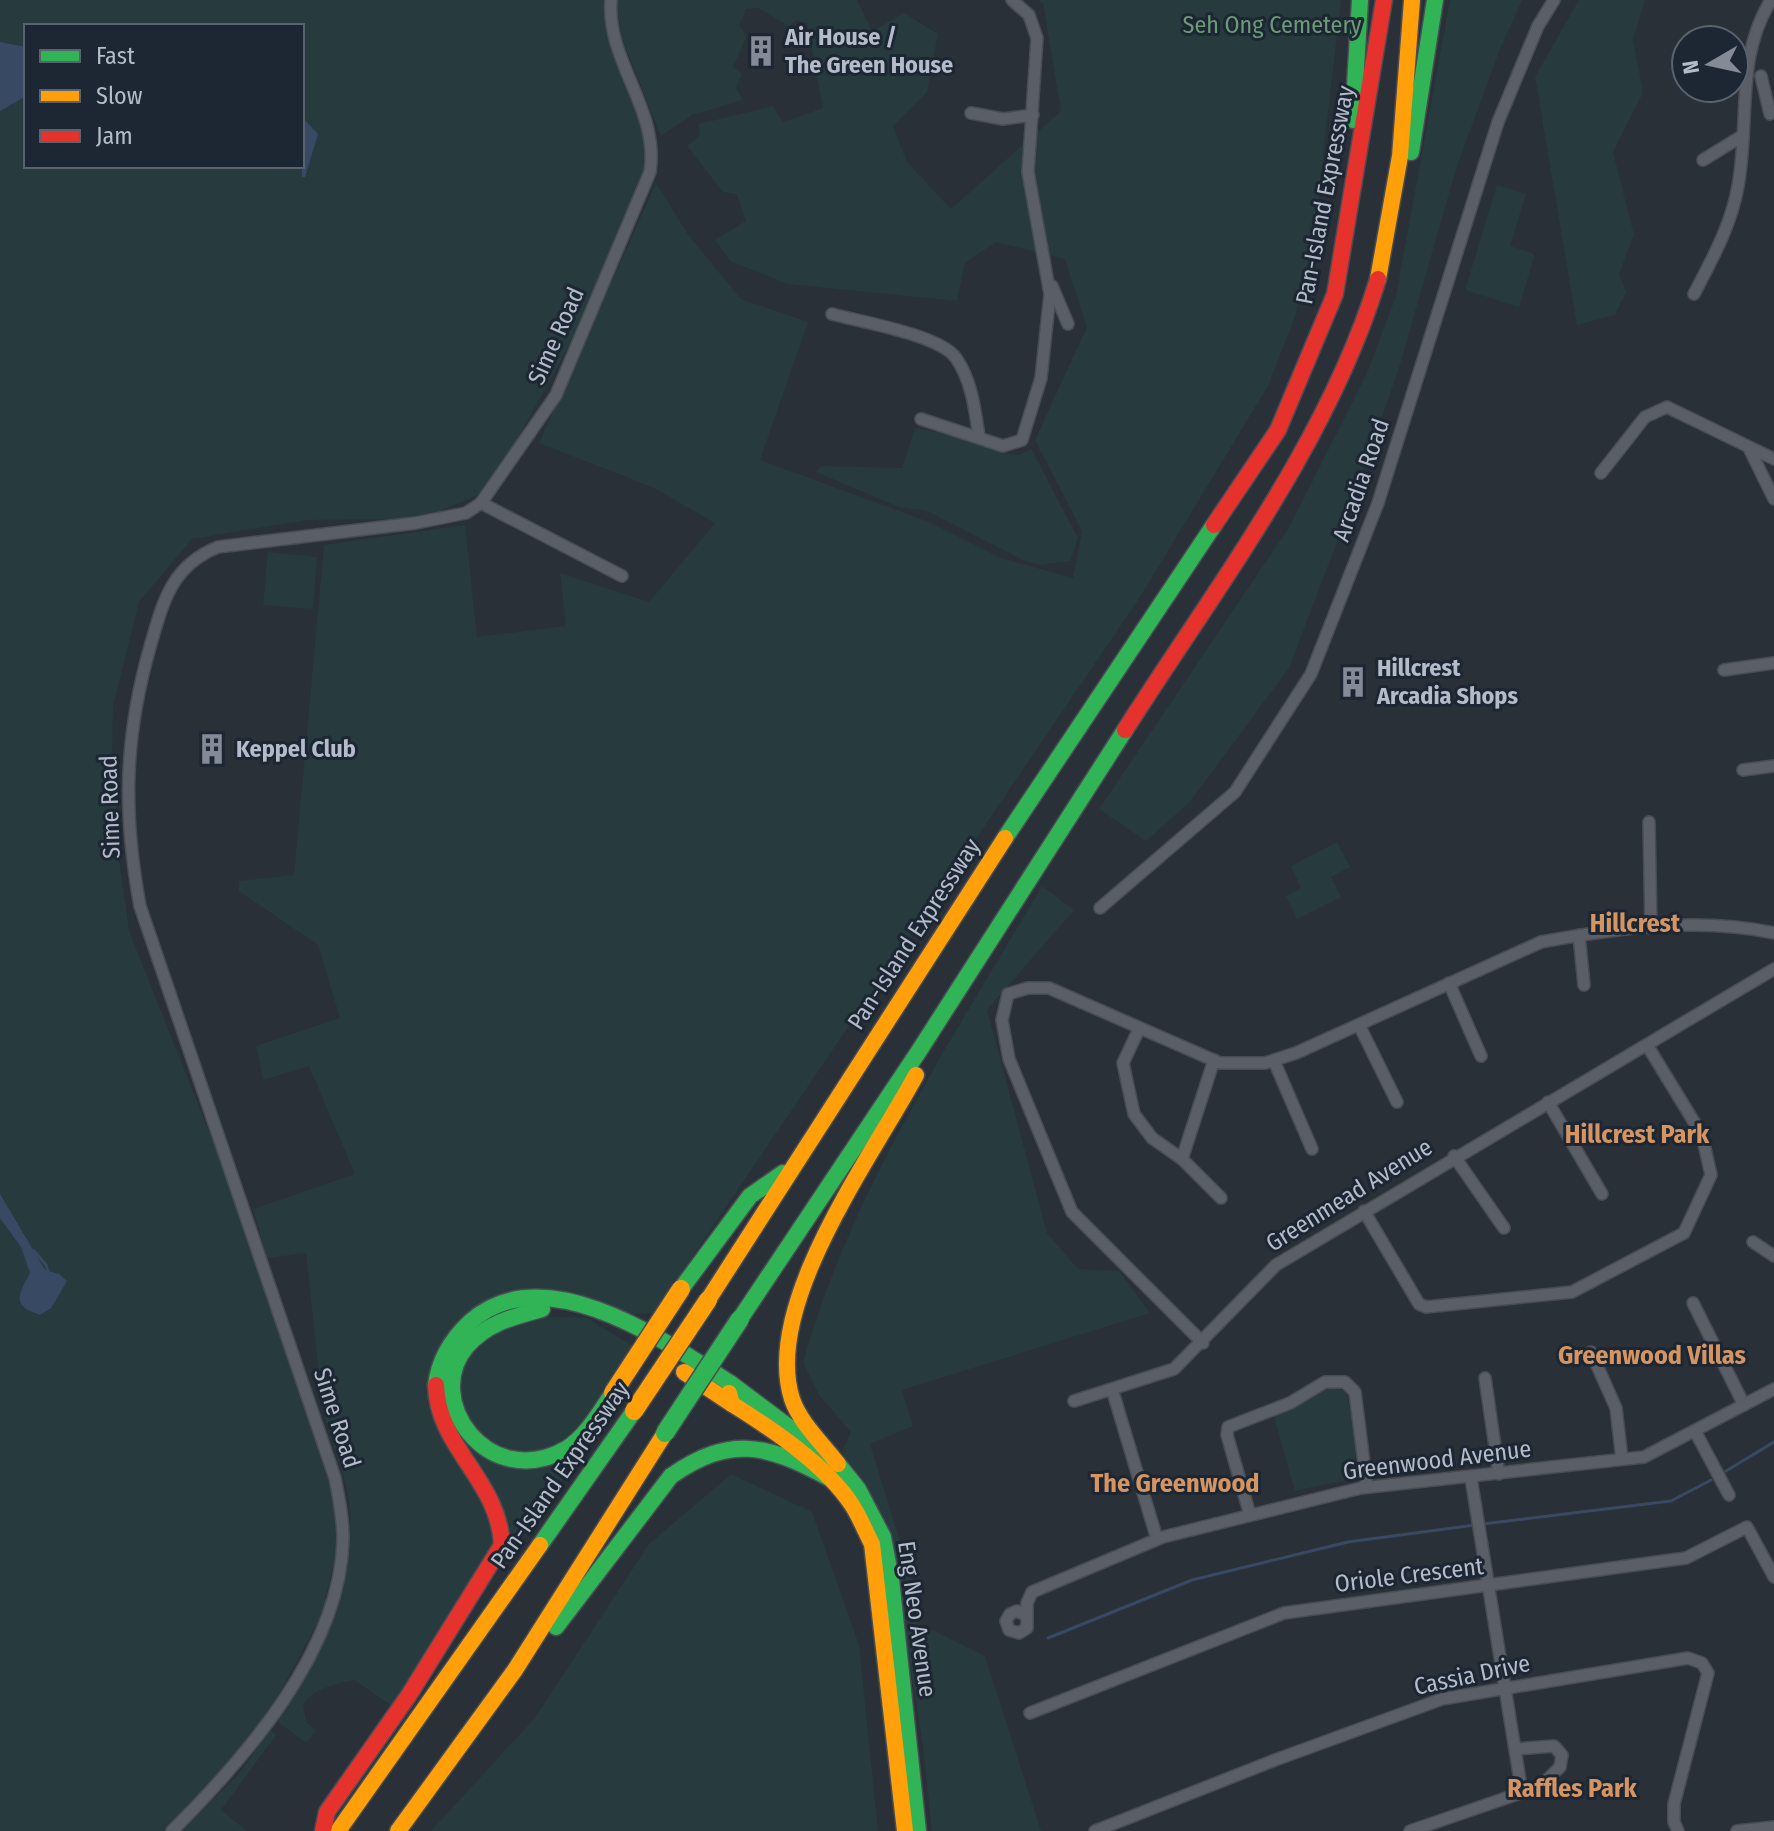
<svg xmlns="http://www.w3.org/2000/svg" width="1774" height="1831" font-family="'Fira Sans Condensed',sans-serif">
<rect width="100%" height="100%" fill="#2a3038"/>
<g fill="#273a3e" fill-rule="evenodd">
<path d="M0,0H604L653,154L589,309L490,489L423,519L307,520L192,539L139,602L113,707L112,762L119,763L116,815L113,816L129,931L247,1227L337,1492L339,1540L322,1614L265,1720L166,1831H0ZM26,26H302V166H26Z"/>
<path d="M616,0H857L872,31L904,13L938,34L927,92L893,126L907,162L951,209L1061,111L1043,3L1038,0H1341L1313,242L1296,314L1268,386L1140,597L654,1313L620,1315L582,1299L474,1318L443,1408L507,1525L398,1710L354,1680C335,1684 314,1688 303,1705L306,1722L316,1731L306,1743L277,1721L333,1620L351,1516L347,1489L323,1411L306,1253L267,1258L253,1209L355,1174L309,1066L263,1080L256,1046L340,1018L318,945L239,891V881L294,875L324,545L465,525L477,637L566,626L560,573L649,602L715,523L652,487L539,443L656,183L689,236L741,299L808,322L760,460L929,522L1001,558L1073,578L1082,531L1035,440L1087,327L1065,259L996,242L965,263L957,301L788,284L730,261L715,240L746,221L737,194L723,192L687,146L700,135L699,124L773,106L783,122L823,108L807,23L797,20L789,26L758,8L746,9L739,26L747,36L733,67L742,74L736,88L743,100L692,115L661,136L622,38Z"/>
<polygon points="1450,0 1522,0 1500,49 1456,169 1399,368 1355,495 1289,668 1189,803 1146,841 1099,809 1290,526 1367,373 1396,296"/>
<polygon points="1579,0 1645,0 1633,39 1643,93 1613,152 1634,235 1619,274 1626,292 1615,315 1577,325 1535,77"/>
<polygon points="1497,185 1526,194 1510,246 1535,254 1519,307 1465,290"/>
<polygon points="915,428 977,439 1003,453 1019,455 1031,449 1078,538 1070,561 1040,565 1025,561 927,511 899,507 816,472 821,466 902,468"/>
<polygon points="268,552 317,557 313,609 263,605"/>
<polygon points="1337,842 1350,867 1331,877 1341,897 1297,919 1286,896 1301,888 1291,866"/>
<path d="M1042,886L1074,910L987,1010L1047,1233L1078,1269L1119,1271L1150,1313L902,1390L913,1426L870,1444L914,1587L910,1619L985,1656L1041,1831H932L923,1747L890,1536L867,1485L842,1452L851,1432L819,1395L803,1362C851,1191 953,1038 1042,886Z"/>
<path d="M587,1318L633,1346C614,1376 596,1414 568,1436C530,1465 478,1454 462,1407C457,1395 462,1376 462,1364C504,1320 527,1315 587,1318Z"/>
<polygon points="1332,1387 1346,1392 1356,1439 1354,1478 1295,1491 1273,1413"/>
<polygon points="594,1433 511,1555 511,1536 463,1443 498,1462"/>
<polygon points="731,1474 812,1512 859,1645 878,1831 431,1831 534,1719 649,1544"/>
<polygon points="270,1730 276,1735 221,1810 247,1831 182,1831 238,1775"/>
</g>
<g fill="#384963">
<polygon points="0,42 26,47 26,96 0,111"/>
<polygon points="302,117 318,134 305,177 302,177"/>
<path d="M0,1194L45,1270L59,1274L67,1281L51,1308L40,1315C10,1305 19,1295 30,1273L21,1247L0,1218Z"/>
</g>
<g fill="none" stroke-linecap="round" stroke-linejoin="round">
<g stroke="#384963" stroke-width="3">
<polyline points="34,1251 46,1265 49,1274"/>
<polyline points="1726,1471 1774,1442"/>
<polyline points="1483,1524 1671,1501 1711,1480"/>
<polyline points="1048,1638 1192,1580 1348,1542 1475,1525"/>
</g>
<defs>
<g id="street">
<polyline points="1761,76 1770,114"/>
<polyline points="971,113 1003,119 1033,115"/>
<polyline points="1703,160 1742,136"/>
<polyline points="1052,286 1068,324"/>
<path d="M1694,294C1712,259 1731,226 1738,186C1750,122 1735,58 1771,0"/>
<path d="M832,314C861,322 940,335 956,358C972,381 975,410 979,437"/>
<polyline points="921,419 1003,446 1022,440 1041,378 1050,294 1028,172 1037,38 1029,15 1012,0"/>
<polyline points="1749,448 1774,499"/>
<polyline points="1601,473 1645,417 1667,407 1774,459"/>
<polyline points="481,503 622,576"/>
<polyline points="1724,670 1774,663"/>
<polyline points="1743,770 1774,766"/>
<polyline points="1649,822 1651,928"/>
<polyline points="1100,908 1235,792 1311,674 1378,503 1498,122 1538,26 1554,0"/>
<polyline points="1579,935 1584,985"/>
<polyline points="1449,983 1481,1056"/>
<polyline points="1359,1025 1397,1102"/>
<polyline points="1139,1029 1123,1063 1134,1114 1152,1138 1182,1159 1221,1198"/>
<polyline points="1274,1061 1312,1149"/>
<polyline points="1548,1102 1602,1194"/>
<polyline points="1454,1156 1504,1228"/>
<polyline points="1182,1159 1214,1060"/>
<polyline points="1364,1211 1419,1304 1426,1307 1572,1292 1684,1233 1711,1175 1702,1135 1647,1045"/>
<polyline points="1753,1242 1774,1256"/>
<polyline points="1693,1303 1744,1405"/>
<path d="M1203,1343L1072,1212L1009,1059L1002,1020L1008,994L1028,988H1049L1220,1063H1265L1296,1053L1541,942C1617,928 1698,917 1774,933"/>
<polyline points="1591,1352 1616,1408 1622,1459"/>
<polyline points="1485,1378 1499,1474"/>
<polyline points="1112,1389 1157,1539"/>
<polyline points="1074,1401 1174,1369 1276,1265 1774,969"/>
<polyline points="1696,1433 1729,1495"/>
<polyline points="1471,1478 1522,1793"/>
<polyline points="1250,1515 1227,1435 1228,1427 1290,1403 1325,1382 1345,1382 1355,1392 1367,1487"/>
<polyline points="1025,1615 1017,1611 1010,1614 1006,1621 1009,1630 1019,1633 1027,1628 1027,1603 1032,1592 1163,1537 1361,1488 1644,1457 1774,1389"/>
<polyline points="1030,1713 1284,1613 1686,1558 1747,1527 1774,1577"/>
<path d="M172,1831C246,1757 341,1650 343,1539C343,1518 339,1498 335,1478L140,906C123,813 124,739 150,647C163,602 171,566 218,547L416,523L466,513L481,503L556,395L650,172C660,110 606,61 611,0"/>
<polyline points="1095,1831 1275,1760 1442,1699 1688,1658 1702,1663 1708,1673 1674,1804 1674,1822 1678,1831"/>
<polyline points="1410,1831 1541,1786 1560,1767 1562,1755 1554,1746 1516,1749"/>
<polyline points="1737,1831 1774,1827"/>
</g>
<g id="fast">
<polyline points="1353,120 1360,0"/>
<polyline points="1411,152 1435,0"/>
<polyline points="1005,838 1214,525"/>
<polyline points="681,1289 750,1196 783,1173"/>
<path d="M542,1309C513,1317 487,1323 467,1346C421,1399 488,1493 566,1449C586,1437 600,1412 613,1393"/>
<polyline points="740,1319 919,1051 1125,730"/>
<polyline points="730,1383 838,1464 858,1489 883,1537 891,1579 918,1831"/>
<path d="M436,1385C439,1360 452,1339 470,1322C543,1256 664,1340 730,1383"/>
<polyline points="540,1545 634,1411"/>
<path d="M556,1627L671,1476C731,1434 768,1445 829,1478"/>
</g>
<g id="slow">
<polyline points="1378,279 1400,156 1412,0"/>
<polyline points="708,1300 1005,838"/>
<polyline points="684,1372 732,1404"/>
<path d="M729,1393L732,1404C772,1429 826,1465 852,1505C860,1517 865,1531 872,1544L905,1831"/>
<path d="M838,1464C823,1444 800,1423 792,1399C762,1305 872,1157 916,1075"/>
<polyline points="338,1831 540,1545"/>
<polyline points="398,1831 515,1670 665,1433"/>
</g>
<g id="jam">
<polyline points="1214,525 1278,430 1335,294 1384,0"/>
<path d="M1125,730C1216,587 1328,443 1378,279"/>
<path d="M323,1831L327,1812L409,1695L502,1545C499,1480 437,1447 436,1385"/>
</g>
</defs>
<use href="#street" stroke="#484c53" stroke-width="14"/>
<use href="#fast" stroke="#484c53" stroke-width="19"/>
<use href="#slow" stroke="#484c53" stroke-width="19"/>
<use href="#jam" stroke="#484c53" stroke-width="19"/>
<use href="#street" stroke="#5a5e66" stroke-width="11"/>
<use href="#fast" stroke="#30b455" stroke-width="16"/>
<use href="#slow" stroke="#ff9f0a" stroke-width="16"/>
<use href="#jam" stroke="#e5322d" stroke-width="16"/>
<defs>
<polyline id="fast-bridge" points="665,1433 740,1319"/>
<g id="slow-bridge">
<polyline points="613,1393 681,1289"/>
<polyline points="634,1411 708,1300"/>
</g>
</defs>
<use href="#fast-bridge" stroke="#474c53" stroke-width="21" stroke-linecap="butt"/>
<use href="#slow-bridge" stroke="#474c53" stroke-width="21" stroke-linecap="butt"/>
<use href="#fast-bridge" stroke="#30b455" stroke-width="18"/>
<use href="#slow-bridge" stroke="#ff9f0a" stroke-width="18"/>
</g>
<defs>
<symbol id="building-bare" viewBox="-9 -9 18 18"><path d="M-4-6H4V6H1V3H-1V6H-4ZM-2.5-4.3h1.7v1.8h-1.7ZM.8-4.3h1.7v1.8H.8ZM-2.5-1h1.7V.8h-1.7ZM.8-1h1.7V.8H.8Z" fill="#848b96" stroke="#1d2633" stroke-width="2.5" paint-order="stroke"/></symbol>
</defs>
<g fill-rule="evenodd">
<use href="#building-bare" x="739" y="29" width="44" height="44"/>
<use href="#building-bare" x="1331" y="660" width="44" height="44"/>
<use href="#building-bare" x="190" y="727" width="44" height="44"/>
</g>
<g text-anchor="middle" dominant-baseline="central" stroke-width="6" stroke-linejoin="round" paint-order="stroke">
<g font-size="24" fill="#6b9a76" stroke="#1d2633">
<text x="1272" y="25">Seh Ong Cemetery</text>
</g>
<g font-size="24" font-weight="bold" fill="#b4bcc9" stroke="#1d2633" text-anchor="start">
<text x="785" y="37">Air House /<tspan x="785" dy="28">The Green House</tspan></text>
<text x="1377" y="668">Hillcrest<tspan x="1377" dy="28">Arcadia Shops</tspan></text>
<text x="236" y="749">Keppel Club</text>
</g>
<g font-size="24" fill="#b4bcc9" stroke="#1d2633">
<text transform="translate(1325 195) rotate(-79)">Pan-Island Expressway</text>
<text transform="translate(556 336) rotate(-66)">Sime Road</text>
<text transform="translate(1361 480) rotate(-71)">Arcadia Road</text>
<text transform="translate(110 807) rotate(-92)">Sime Road</text>
<text transform="translate(914 934) rotate(-57)">Pan-Island Expressway</text>
<text transform="translate(1349 1195) rotate(-32)">Greenmead Avenue</text>
<text transform="translate(337 1418) rotate(72)">Sime Road</text>
<text transform="translate(1437 1460) rotate(-7)">Greenwood Avenue</text>
<text transform="translate(560 1475) rotate(-55)">Pan-Island Expressway</text>
<text transform="translate(1409 1575) rotate(-7)">Oriole Crescent</text>
<text transform="translate(917 1619) rotate(82)">Eng Neo Avenue</text>
<text transform="translate(1472 1675) rotate(-12)">Cassia Drive</text>
</g>
<g font-size="26" font-weight="bold" fill="#d59563" stroke="#1d2633">
<text x="1635" y="923">Hillcrest</text>
<text x="1637" y="1134">Hillcrest Park</text>
<text x="1652" y="1355">Greenwood Villas</text>
<text x="1175" y="1483">The Greenwood</text>
<text x="1572" y="1788">Raffles Park</text>
</g>
</g>
<rect x="24" y="24" width="280" height="144" fill="#1d2633" stroke="#59626f" stroke-width="2"/>
<rect x="40" y="50" width="40" height="12" fill="#30b455" stroke="#59626f" stroke-width="2"/>
<text x="96" y="64" font-size="24" fill="#b4bcc9">Fast</text>
<rect x="40" y="90" width="40" height="12" fill="#ff9f0a" stroke="#59626f" stroke-width="2"/>
<text x="96" y="104" font-size="24" fill="#b4bcc9">Slow</text>
<rect x="40" y="130" width="40" height="12" fill="#e5322d" stroke="#59626f" stroke-width="2"/>
<text x="96" y="144" font-size="24" fill="#b4bcc9">Jam</text>
<g transform="translate(1710 64) rotate(261)"><circle r="38" fill="#1d2633" stroke="#59626f" stroke-width="2"/>
<path d="M0-6L14 30L0 20L-14 30Z" fill="#848b96"/>
<text y="-12" font-size="22" font-weight="bold" text-anchor="middle" fill="#b4bcc9">N</text>
</g>
</svg>
